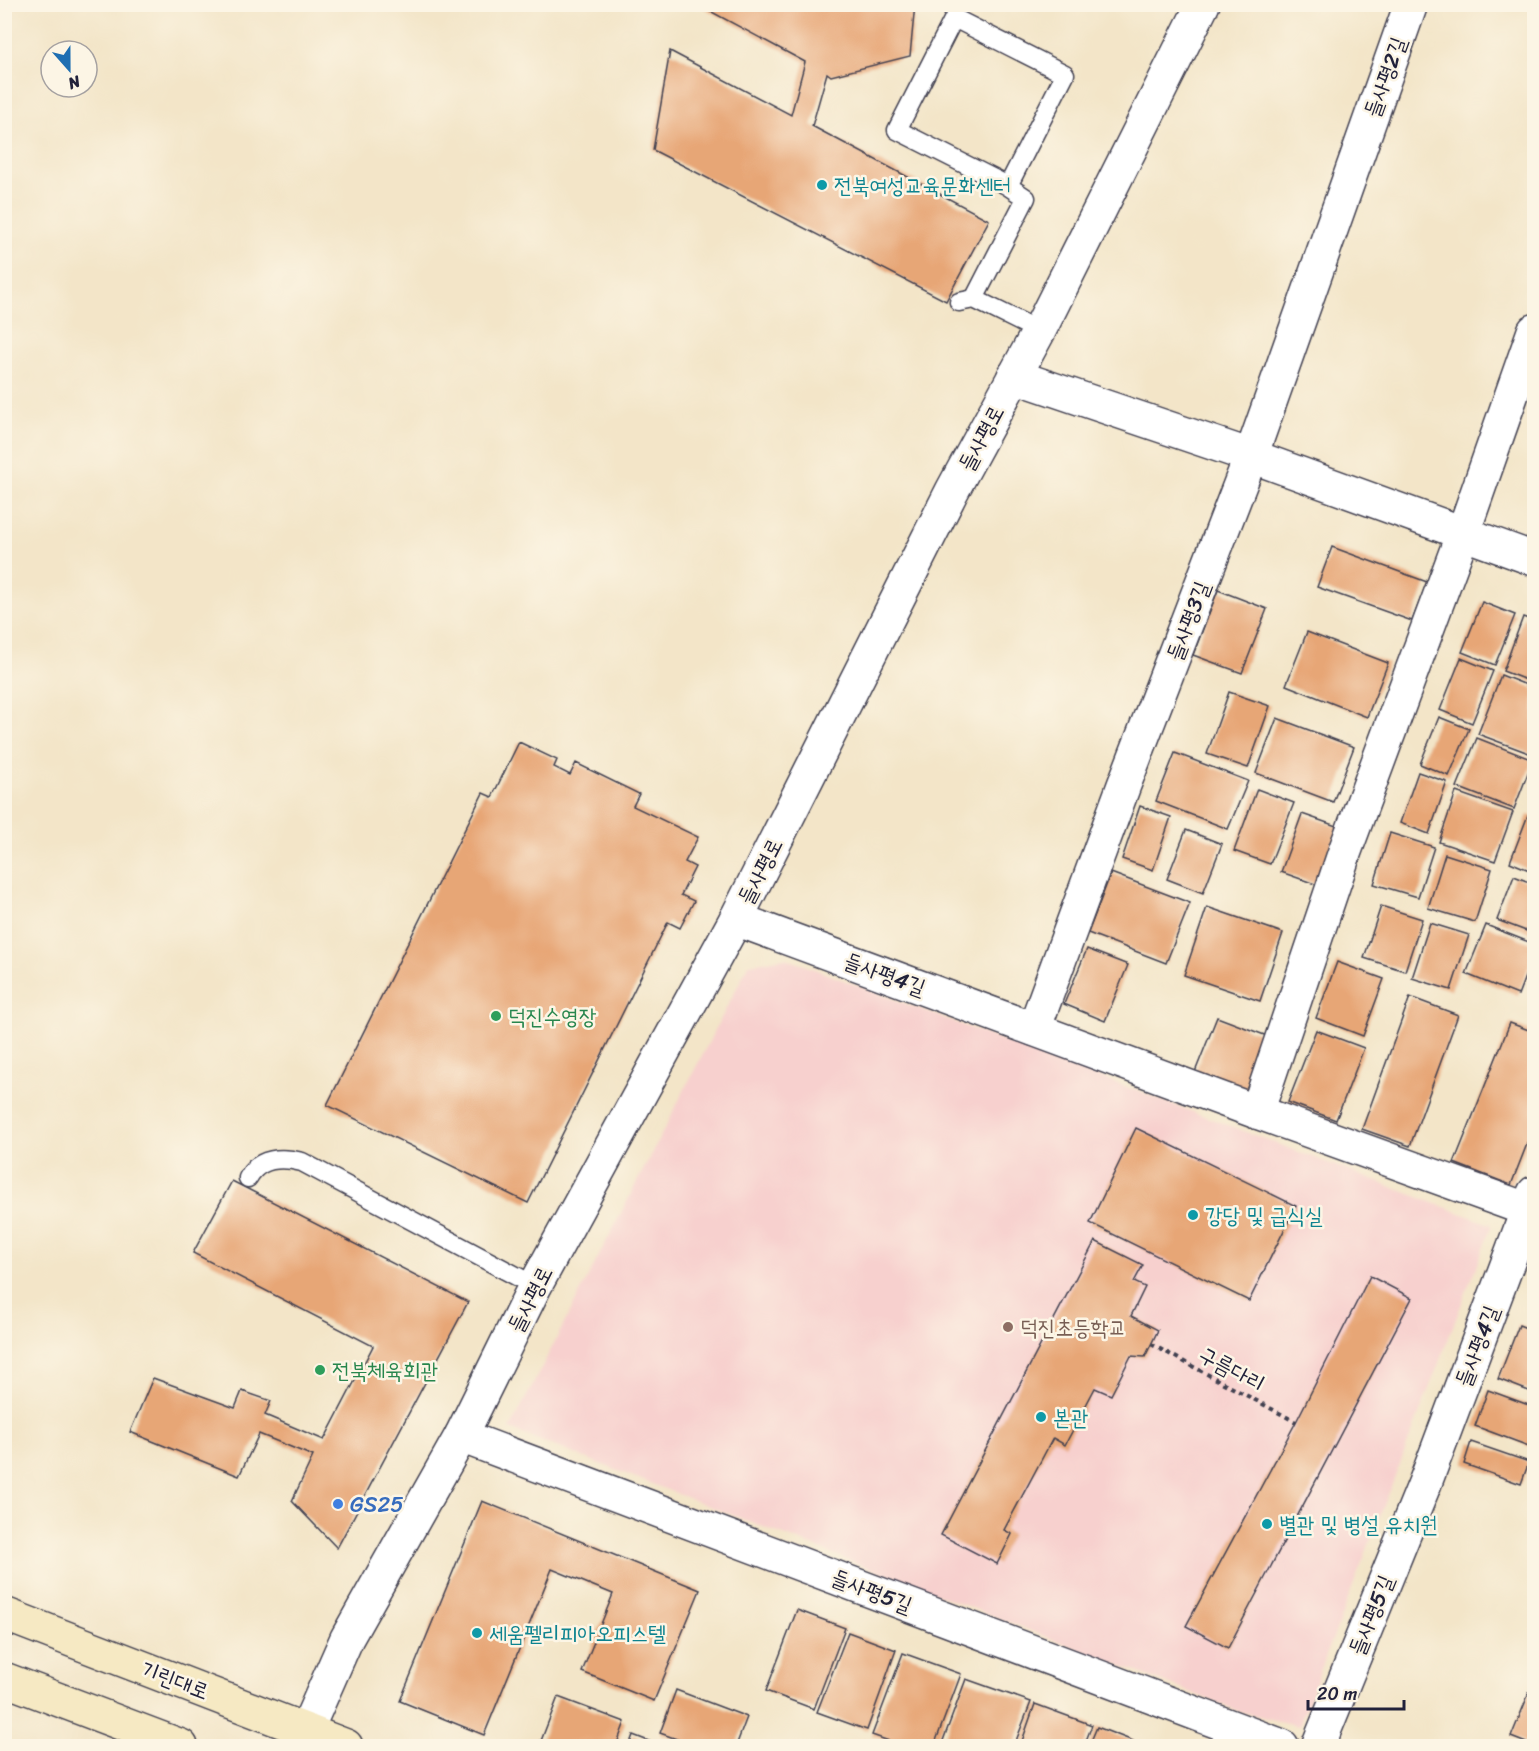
<svg xmlns="http://www.w3.org/2000/svg" width="1539" height="1751" font-family="Sriracha,'Poor Story',sans-serif">
<rect width="100%" height="100%" fill="#fcf5e5"/>
<filter id="ink" filterUnits="userSpaceOnUse"><feTurbulence type="fractalNoise" baseFrequency=".0167" numOctaves="2"/><feDisplacementMap in="SourceGraphic" scale="12" xChannelSelector="R" yChannelSelector="G"/><feConvolveMatrix kernelMatrix="1 2 1 2 8 2 1 2 1" color-interpolation-filters="sRGB"/></filter>
<filter id="wash" filterUnits="userSpaceOnUse"><feTurbulence type="fractalNoise" baseFrequency=".008" numOctaves="4" result="noise"/><feDisplacementMap in="SourceGraphic" scale="24" xChannelSelector="R" yChannelSelector="G"/><feGaussianBlur stdDeviation="1.35" result="paint"/><feColorMatrix in="noise" values="0 0 0 0 0 0 0 0 0 0 0 0 0 0 0 0 0 1.4 0 .05"/><feComposite in="paint" operator="in"/></filter>
<g filter="url(#wash)">
<rect width="100%" height="100%" fill="#f3e5c8"/>
<polygon fill="#f7d0ce" points="785,958 1492,1225 1299,1726 1238,1711 510,1429 749,964"/>
<g id="blocks">
<g fill="#e7a676">
<polygon points="697,4 915,4 910,56 831,76 827,73 812,126 989,220 946,301 653,150 670,51 791,115 805,62"/>
<polygon points="1332,547 1427,582 1412,621 1317,587"/>
<polygon points="1218,590 1267,609 1242,673 1193,655"/>
<polygon points="1482,602 1515,615 1495,665 1462,652"/>
<polygon points="1523,617 1534,621 1534,683 1503,671"/>
<polygon points="1307,632 1388,663 1367,717 1286,685"/>
<polygon points="1461,658 1493,671 1472,723 1440,710"/>
<polygon points="1501,675 1534,688 1534,755 1478,734"/>
<polygon points="1229,692 1270,706 1248,768 1207,754"/>
<polygon points="1439,717 1469,729 1449,776 1420,764"/>
<polygon points="1277,718 1354,747 1333,802 1256,773"/>
<polygon points="1477,738 1533,760 1514,809 1457,787"/>
<polygon points="519,742 557,760 554,767 570,775 576,763 639,794 633,806 698,837 685,862 695,867 681,895 694,901 680,928 668,922 528,1203 327,1105 483,793 492,797"/>
<polygon points="1175,753 1248,781 1228,829 1156,801"/>
<polygon points="1418,772 1447,782 1429,834 1400,823"/>
<polygon points="1257,789 1294,803 1270,864 1234,851"/>
<polygon points="1456,792 1513,812 1495,861 1439,842"/>
<polygon points="1140,806 1171,817 1153,870 1122,859"/>
<polygon points="1302,814 1339,827 1318,885 1281,872"/>
<polygon points="1528,815 1534,817 1534,872 1510,862"/>
<polygon points="1186,830 1222,844 1203,893 1167,879"/>
<polygon points="1390,833 1434,847 1418,897 1374,884"/>
<polygon points="1445,854 1492,869 1475,922 1428,908"/>
<polygon points="1111,873 1190,903 1166,963 1088,933"/>
<polygon points="1514,876 1534,884 1534,934 1497,920"/>
<polygon points="1381,906 1422,919 1405,971 1364,958"/>
<polygon points="1207,907 1283,933 1260,1001 1184,975"/>
<polygon points="1430,923 1469,935 1451,990 1412,978"/>
<polygon points="1486,925 1534,944 1534,953 1518,995 1466,974"/>
<polygon points="1087,949 1128,965 1105,1021 1064,1004"/>
<polygon points="1337,962 1384,979 1363,1036 1316,1018"/>
<polygon points="1410,997 1458,1015 1410,1146 1362,1129"/>
<polygon points="1217,1017 1267,1036 1246,1092 1195,1072"/>
<polygon points="1510,1023 1534,1032 1534,1126 1511,1185 1454,1163"/>
<polygon points="1316,1030 1364,1048 1336,1120 1288,1102"/>
<polygon points="1136,1128 1296,1206 1249,1301 1090,1223"/>
<polygon points="232,1181 468,1302 337,1548 292,1501 313,1456 259,1434 239,1476 130,1432 153,1378 235,1408 242,1391 271,1401 265,1415 324,1440 373,1346 193,1253"/>
<polygon points="1095,1241 1143,1265 1134,1282 1145,1287 1131,1316 1158,1330 1145,1357 1131,1356 1111,1395 1095,1388 1065,1445 1053,1438 1004,1530 1012,1534 997,1564 941,1535"/>
<polygon points="1370,1276 1412,1298 1228,1648 1186,1626 1296,1422"/>
<polygon points="1519,1325 1534,1331 1534,1393 1498,1379"/>
<polygon points="1488,1390 1534,1407 1534,1448 1475,1426"/>
<polygon points="1471,1442 1529,1462 1521,1484 1464,1464"/>
<polygon points="482,1501 700,1590 654,1701 582,1672 613,1594 552,1569 484,1735 400,1701"/>
<polygon points="797,1610 845,1628 814,1709 766,1691"/>
<polygon points="848,1632 896,1650 867,1730 817,1712"/>
<polygon points="903,1653 961,1674 934,1746 903,1746 872,1735"/>
<polygon points="966,1679 1031,1702 1014,1746 941,1746"/>
<polygon points="676,1690 747,1717 736,1746 696,1746 660,1733"/>
<polygon points="1529,1693 1534,1695 1534,1746 1511,1737"/>
<polygon points="558,1697 625,1722 616,1746 539,1746"/>
<polygon points="1035,1704 1092,1725 1084,1746 1029,1746 1021,1744"/>
<polygon points="1097,1727 1133,1741 1131,1746 1089,1746"/>
<polygon points="633,1735 651,1742 649,1746 629,1746"/>
</g>
</g>
</g>
<g filter="url(#ink)">
<use href="#blocks" fill-opacity="0" stroke="#413f50" stroke-width="1.5"/>
<g fill="none" stroke-linecap="round" stroke-linejoin="round">
<defs>
<g id="lane">
<polyline points="974,299 1026,198 1008,186 897,130 954,18 1065,74 1008,186"/>
<polyline points="959,302 974,299 1039,331"/>
<path d="M248,1178C259,1157 282,1157 302,1162L535,1286"/>
</g>
<g id="street">
<polyline points="1014,376 1251,456 1534,559"/>
<polyline points="736,919 1257,1112 1534,1212"/>
<polyline points="1034,1029 1124,785 1251,456 1411,4"/>
<polyline points="1257,1112 1345,851 1463,533 1534,331"/>
<polyline points="461,1436 1282,1746"/>
<polyline points="306,1731 347,1638 461,1436 535,1286 736,919 952,491 1039,331 1203,4"/>
<polyline points="1318,1746 1425,1483 1534,1193"/>
</g>
<g id="secondary">
<polyline points="4,1614 346,1746"/>
<polyline points="4,1679 181,1746"/>
</g>
</defs>
<use href="#lane" stroke="#413f50" stroke-width="21"/>
<use href="#street" stroke="#413f50" stroke-width="36"/>
<use href="#secondary" stroke="#413f50" stroke-width="36"/>
<polyline stroke="#413f50" stroke-width="4" stroke-dasharray="4.5 4.5" stroke-linecap="butt" points="1151,1344 1296,1422"/>
<use href="#lane" stroke="#fff" stroke-width="18"/>
<use href="#street" stroke="#fff" stroke-width="33"/>
<use href="#secondary" stroke="#f6e9c3" stroke-width="33"/>
</g>
</g>
<g fill="#0f9aa8" stroke="#fcf5e5" stroke-width="2">
<circle cx="822" cy="185" r="6"/>
<circle cx="1193" cy="1215" r="6"/>
<circle cx="1041" cy="1417" r="6"/>
<circle cx="1267" cy="1524" r="6"/>
<circle cx="477" cy="1633" r="6"/>
</g>
<g fill="#2e9e5b" stroke="#fcf5e5" stroke-width="2">
<circle cx="496" cy="1016" r="6"/>
<circle cx="320" cy="1370" r="6"/>
</g>
<circle fill="#8d6e63" stroke="#fcf5e5" stroke-width="2" cx="1008" cy="1327" r="6"/>
<circle fill="#3f7fe0" stroke="#fcf5e5" stroke-width="2" cx="338" cy="1504" r="6"/>
<g text-anchor="middle" dominant-baseline="central" stroke-width="5" stroke-linejoin="round" paint-order="stroke">
<g font-size="22" fill="#22223b" stroke="#fcf5e5">
<text transform="translate(1385 77) rotate(-70)">들사평2길</text>
<text transform="translate(981 438) rotate(-62)">들사평로</text>
<text transform="translate(1188 621) rotate(-69)">들사평3길</text>
<text transform="translate(760 871) rotate(-63)">들사평로</text>
<text transform="translate(885 974) rotate(20)">들사평4길</text>
<text transform="translate(530 1299) rotate(-63)">들사평로</text>
<text transform="translate(1477 1346) rotate(-69)">들사평4길</text>
<text transform="translate(1232 1369) rotate(28)">구름다리</text>
<text transform="translate(872 1591) rotate(21)">들사평5길</text>
<text transform="translate(1371 1615) rotate(-68)">들사평5길</text>
<text transform="translate(175 1680) rotate(21)">기린대로</text>
</g>
<g font-size="22" fill="#0d838f" stroke="#fcf5e5" text-anchor="start">
<text x="834" y="185">전북여성교육문화센터</text>
<text x="1205" y="1215">강당 및 급식실</text>
<text x="1053" y="1417">본관</text>
<text x="1279" y="1524">별관 및 병설 유치원</text>
<text x="489" y="1633">세움펠리피아오피스텔</text>
</g>
<g font-size="22" fill="#27864d" stroke="#fcf5e5" text-anchor="start">
<text x="508" y="1016">덕진수영장</text>
<text x="332" y="1370">전북체육회관</text>
</g>
<g font-size="22" fill="#785e54" stroke="#fcf5e5" text-anchor="start">
<text x="1020" y="1327">덕진초등학교</text>
</g>
<g font-size="22" fill="#366cbe" stroke="#fcf5e5" text-anchor="start">
<text x="350" y="1504">GS25</text>
</g>
</g>
<rect width="1539" height="1751" fill="none" stroke="#fcf5e5" stroke-width="24"/>
<g transform="translate(69 69) rotate(159)"><circle r="28" fill="#fcf5e5" stroke="#a5a1a1" stroke-width="1.5"/>
<path d="M0-4.5L10 22L0 15L-10 22Z" fill="#1f6fb2"/>
<text y="-9" font-size="16" font-weight="bold" text-anchor="middle" fill="#22223b">N</text>
</g>
<path d="M1308 1700v9h96v-9" fill="none" stroke="#22223b" stroke-width="3"/>
<text x="1317" y="1700" font-size="18" fill="#22223b" stroke="#fcf5e5" stroke-width="4.5" paint-order="stroke">20 m</text>
</svg>
